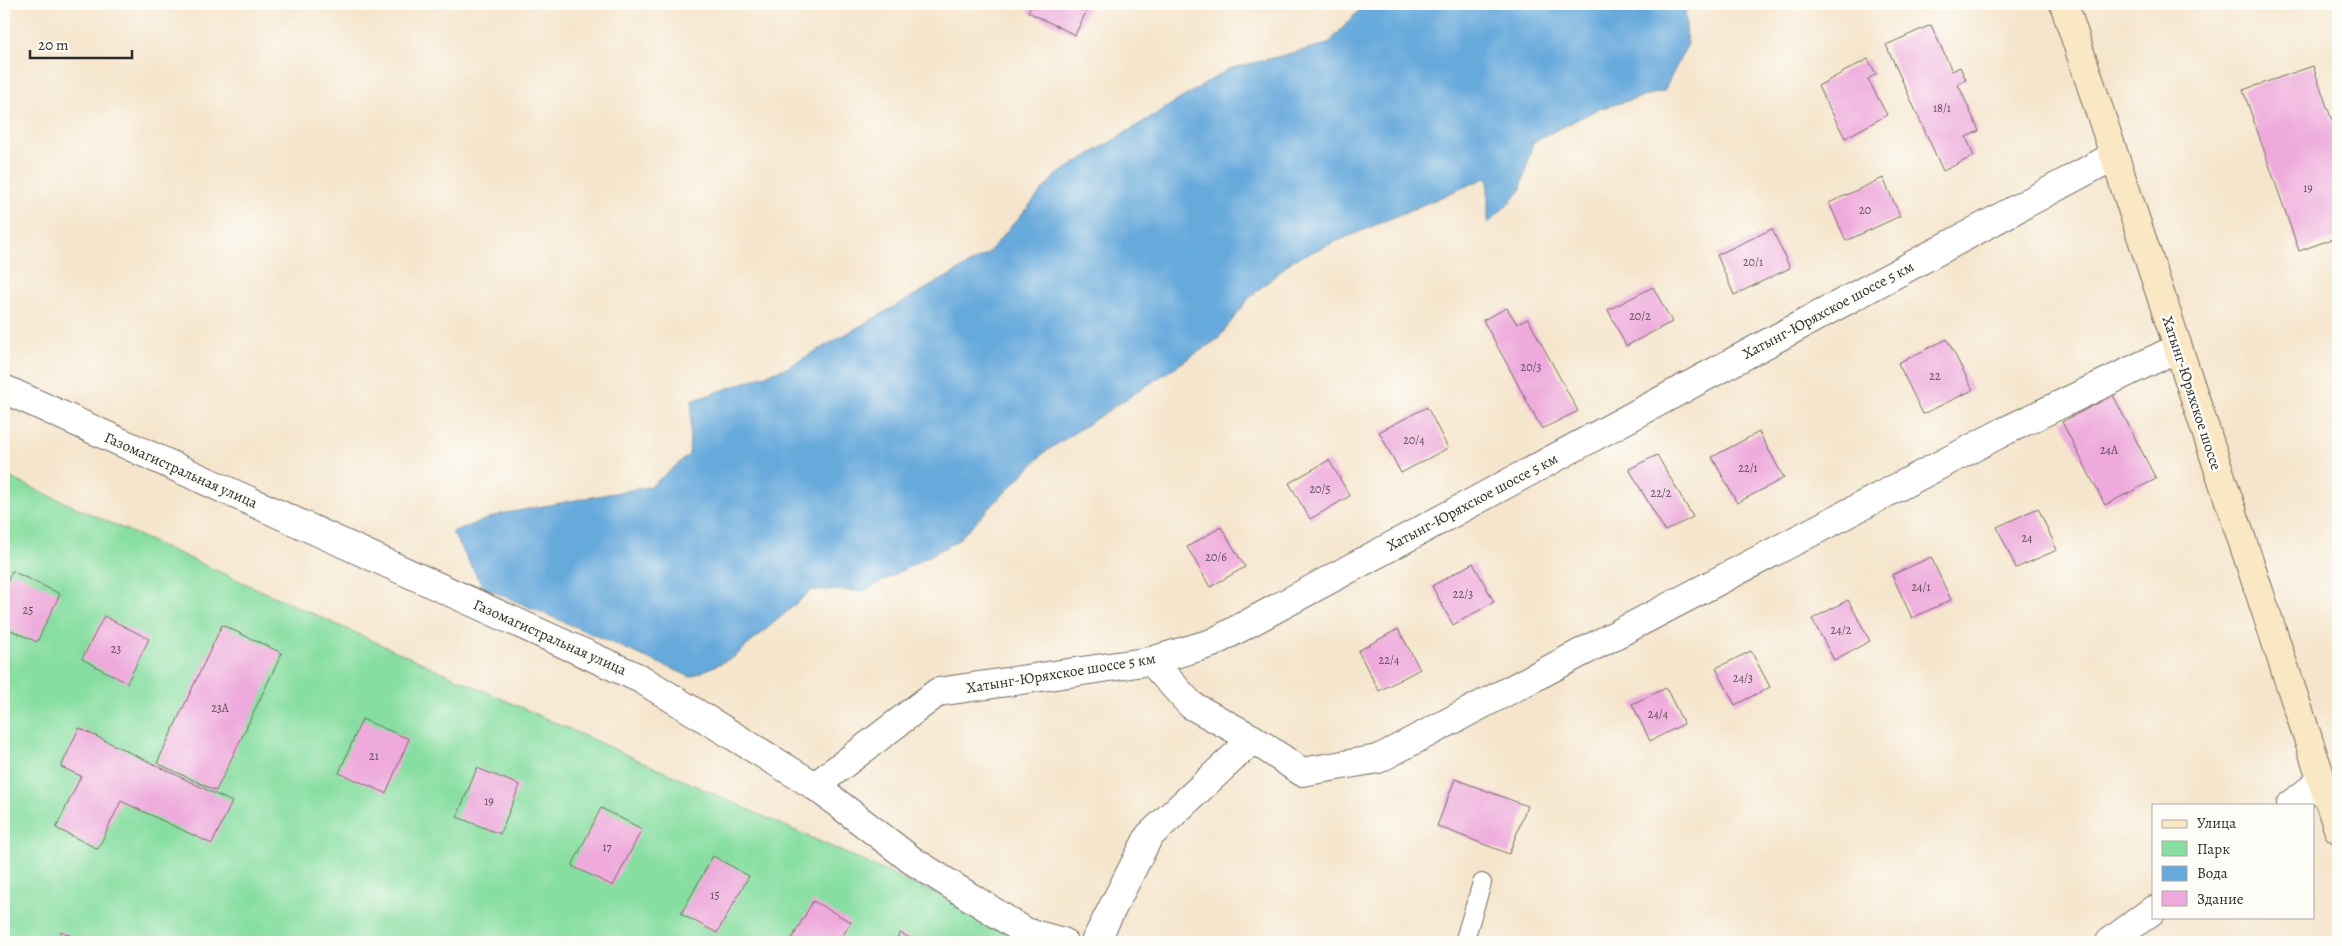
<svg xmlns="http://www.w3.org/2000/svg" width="2342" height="946" font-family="Alegreya,serif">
<rect width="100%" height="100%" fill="#fdfcf7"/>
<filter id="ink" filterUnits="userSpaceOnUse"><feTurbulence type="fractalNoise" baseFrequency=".02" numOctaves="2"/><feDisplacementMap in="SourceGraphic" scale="10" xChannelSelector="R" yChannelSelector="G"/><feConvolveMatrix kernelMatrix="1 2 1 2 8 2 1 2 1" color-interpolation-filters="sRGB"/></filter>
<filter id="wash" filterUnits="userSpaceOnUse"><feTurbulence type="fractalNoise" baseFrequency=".0096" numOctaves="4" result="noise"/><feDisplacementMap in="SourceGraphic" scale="20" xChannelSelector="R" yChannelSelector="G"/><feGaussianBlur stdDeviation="1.12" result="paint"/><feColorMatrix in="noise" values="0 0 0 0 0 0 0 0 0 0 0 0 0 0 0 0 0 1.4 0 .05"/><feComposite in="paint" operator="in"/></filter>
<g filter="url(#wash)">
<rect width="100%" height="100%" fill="#f5e5cc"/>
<polygon fill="#87dea1" stroke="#598466" points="4,475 1043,942 4,942"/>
<polygon fill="#66a9db" stroke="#486a83" points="1365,4 1685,4 1687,45 1664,91 1598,109 1533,142 1520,192 1488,224 1488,177 1293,260 1249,298 1218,339 1045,452 957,541 864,591 812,590 734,657 691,677 483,587 452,532 501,514 651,486 689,455 692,401 788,367 987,254 1055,176 1229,69 1328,44"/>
<g id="blocks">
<g fill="#eeaadc">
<polygon points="1032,4 1090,4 1075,35 1028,12"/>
<polygon points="1931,25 1952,71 1960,67 1966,80 1958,84 1979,131 1966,137 1974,156 1943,171 1886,45"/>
<polygon points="1868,59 1876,74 1868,79 1887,115 1845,138 1818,86"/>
<polygon points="2313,66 2338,138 2338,237 2299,251 2243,90"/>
<polygon points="1883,178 1900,216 1846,241 1829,203"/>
<polygon points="1772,229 1790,268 1734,295 1717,255"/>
<polygon points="1653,287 1672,322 1626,346 1608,310"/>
<polygon points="1507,308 1517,324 1528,319 1578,411 1542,429 1483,320"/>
<polygon points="1947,339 1973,390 1923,414 1898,363"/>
<polygon points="2113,395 2156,479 2105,505 2062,422"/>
<polygon points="1427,407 1448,448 1401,473 1379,432"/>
<polygon points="1759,432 1784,478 1737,503 1712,457"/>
<polygon points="1657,455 1693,517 1665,531 1629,469"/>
<polygon points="1329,460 1350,496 1310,519 1289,483"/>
<polygon points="2038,508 2057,550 2016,568 1997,527"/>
<polygon points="1221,527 1245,567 1210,587 1187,547"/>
<polygon points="1931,557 1951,600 1912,618 1892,575"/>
<polygon points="1473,563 1494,602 1453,625 1432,586"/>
<polygon points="12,571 60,594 37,642 4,627 4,589"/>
<polygon points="1848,600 1870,641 1834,660 1812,619"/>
<polygon points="104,616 149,639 127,683 82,659"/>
<polygon points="222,625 282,653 216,791 157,763"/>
<polygon points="1398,629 1420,669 1379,691 1358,651"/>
<polygon points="1751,651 1770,687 1735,705 1716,668"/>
<polygon points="1666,688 1684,724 1650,741 1632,704"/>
<polygon points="362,719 409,739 386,793 339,773"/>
<polygon points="79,728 232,802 212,844 121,801 98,849 56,828 81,776 61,767"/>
<polygon points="477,768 520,785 500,834 457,817"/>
<polygon points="1455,779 1527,806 1509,854 1437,826"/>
<polygon points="601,808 642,829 613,886 572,866"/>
<polygon points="713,856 749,876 717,933 681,914"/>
<polygon points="813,901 851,922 839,942 790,942"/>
<polygon points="61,931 83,942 56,942"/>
<polygon points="900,933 918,942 895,942"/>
</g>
</g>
</g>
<g filter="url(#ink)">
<use href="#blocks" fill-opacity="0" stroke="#726c63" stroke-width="1"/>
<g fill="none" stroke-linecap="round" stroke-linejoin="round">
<defs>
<polyline id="lane" points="1464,942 1482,883"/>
<g id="street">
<polyline points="4,389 641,679 815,786 913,861 1026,932 1063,942"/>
<polyline points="1151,661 1191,705 1253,739"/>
<polyline points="815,786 938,692 1151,661 1212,643 2114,156"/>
<polyline points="2291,805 2321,781"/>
<polyline points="1095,942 1149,836 1253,739 1302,772 1378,759 2005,431 2178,348"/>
<polyline points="2110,942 2153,910"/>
</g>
<polyline id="secondary" points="2064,4 2338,829"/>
</defs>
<use href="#lane" stroke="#726c63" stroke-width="20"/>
<use href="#street" stroke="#726c63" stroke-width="30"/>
<use href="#secondary" stroke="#726c63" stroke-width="30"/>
<use href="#lane" stroke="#fff" stroke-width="18"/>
<use href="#street" stroke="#fff" stroke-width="28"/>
<use href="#secondary" stroke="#fae7c3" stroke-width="28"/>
</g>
</g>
<g text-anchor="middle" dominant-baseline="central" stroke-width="5" stroke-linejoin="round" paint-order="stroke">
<g font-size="12" fill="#5c4b57">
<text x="1942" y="108">18/1</text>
<text x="2308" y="188">19</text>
<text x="1865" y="210">20</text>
<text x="1753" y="262">20/1</text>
<text x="1640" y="316">20/2</text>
<text x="1531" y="367">20/3</text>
<text x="1935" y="376">22</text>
<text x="1414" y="440">20/4</text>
<text x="2109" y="450">24А</text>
<text x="1748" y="468">22/1</text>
<text x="1320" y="489">20/5</text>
<text x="1661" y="493">22/2</text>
<text x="2027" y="538">24</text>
<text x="1216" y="557">20/6</text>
<text x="1921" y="587">24/1</text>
<text x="1463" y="594">22/3</text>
<text x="28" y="610">25</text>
<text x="1841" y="630">24/2</text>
<text x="116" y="649">23</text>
<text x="1389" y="660">22/4</text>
<text x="1743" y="678">24/3</text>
<text x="220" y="708">23А</text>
<text x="1658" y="714">24/4</text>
<text x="374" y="756">21</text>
<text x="489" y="801">19</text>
<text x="607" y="847">17</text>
<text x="715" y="895">15</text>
</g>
<g font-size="15" fill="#2b2b2b" stroke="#fdfcf7">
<text transform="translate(1828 310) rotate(-28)">Хатынг-Юряхское шоссе 5 км</text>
<text transform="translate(2192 393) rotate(72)">Хатынг-Юряхское шоссе</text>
<text transform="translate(181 470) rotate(24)">Газомагистральная улица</text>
<text transform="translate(1472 502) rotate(-28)">Хатынг-Юряхское шоссе 5 км</text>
<text transform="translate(550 637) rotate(24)">Газомагистральная улица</text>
<text transform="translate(1061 673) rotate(-9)">Хатынг-Юряхское шоссе 5 км</text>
</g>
</g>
<rect width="2342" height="946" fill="none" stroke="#fdfcf7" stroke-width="20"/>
<rect x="2152" y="804" width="162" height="115" fill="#fdfcf7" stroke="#a9a8a5"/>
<rect x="2162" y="820" width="25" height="8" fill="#fae7c3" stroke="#a9a8a5"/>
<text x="2197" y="828" font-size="15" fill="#2b2b2b">Улица</text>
<rect x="2162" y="841" width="25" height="15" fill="#87dea1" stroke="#a9a8a5"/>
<text x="2197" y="854" font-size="15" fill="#2b2b2b">Парк</text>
<rect x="2162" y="866" width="25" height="15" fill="#66a9db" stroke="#a9a8a5"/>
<text x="2197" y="878" font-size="15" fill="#2b2b2b">Вода</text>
<rect x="2162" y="891" width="25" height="15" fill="#eeaadc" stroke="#a9a8a5"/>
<text x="2197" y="904" font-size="15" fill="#2b2b2b">Здание</text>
<path d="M30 50v8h102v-8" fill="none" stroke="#2b2b2b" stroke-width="2.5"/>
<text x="38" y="50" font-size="15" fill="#2b2b2b" stroke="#fdfcf7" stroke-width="4" paint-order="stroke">20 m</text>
</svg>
